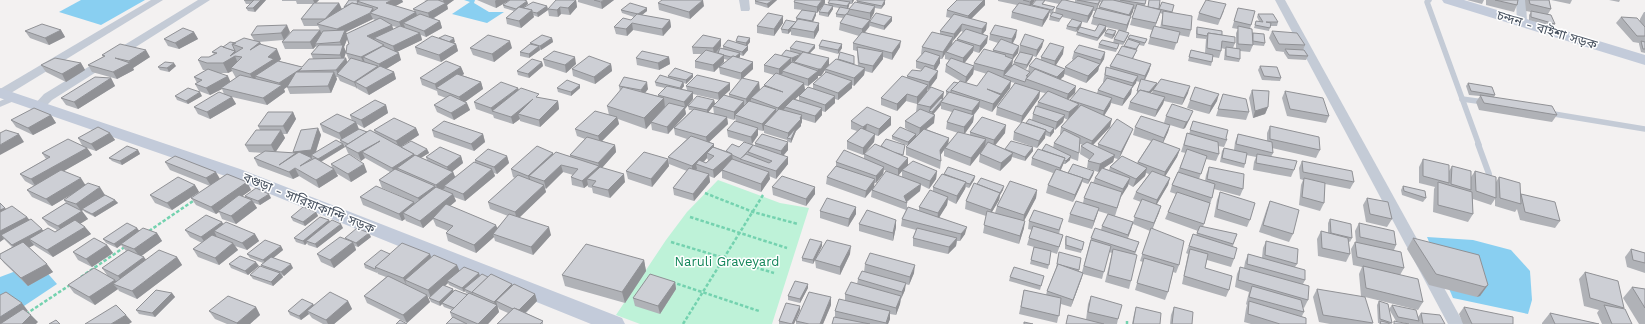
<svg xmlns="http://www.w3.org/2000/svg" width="1645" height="324" font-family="'Work Sans','Noto Sans Bengali',sans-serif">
<rect width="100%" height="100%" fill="#f3f1f1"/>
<polygon fill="#bef2d8" points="718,180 780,203 809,208 772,324 640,324 616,315 666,240 687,212"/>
<g fill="#89cff1">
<polygon points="81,0 145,0 101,25 59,12"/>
<polygon points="464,0 475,0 474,3 489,12 504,12 487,23 452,14 470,2"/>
<polygon points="1427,237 1473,240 1511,250 1530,271 1532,300 1528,314 1453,298"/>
<polygon points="43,268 57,284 0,322 0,277 16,271"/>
</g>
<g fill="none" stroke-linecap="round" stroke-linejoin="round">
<g stroke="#74d2af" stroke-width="2.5" stroke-dasharray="3.5 2" stroke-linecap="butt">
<polyline points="705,193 753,212 798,224"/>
<polyline points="690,217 787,248"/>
<polyline points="149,231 196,199"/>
<polyline points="671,242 774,273"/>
<polyline points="81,277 126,246"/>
<polyline points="672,282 759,311"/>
<polyline points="26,314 70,285"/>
<polyline points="1127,321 1127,324"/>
<polyline points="683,324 763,195"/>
</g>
<g stroke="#c4cbd6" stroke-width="5.5">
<polyline points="1429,0 1427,2 1479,145"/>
<polyline points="1462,99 1484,102"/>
<polyline points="0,104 14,98"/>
<polyline points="1548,113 1645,129"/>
</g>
<polyline stroke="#c4cbd6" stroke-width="6" points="1478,144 1489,174"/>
<g fill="#c4cbd6" fill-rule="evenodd">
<polygon points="151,0 163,0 6,96 0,96 0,89"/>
<polygon points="198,0 210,0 52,100 43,109 35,109 33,106 44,94"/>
<polygon points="739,0 749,0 750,9 749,11 741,11"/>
<polygon points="1275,0 1285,0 1464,324 1448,324"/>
<polygon points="1516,0 1526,0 1527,23 1526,25 1522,26 1517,23"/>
</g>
<g fill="#c3cbda" fill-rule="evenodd">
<polygon points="1442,0 1464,0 1645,55 1645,65 1444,3"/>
<polygon points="0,88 240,169 622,318 625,324 591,324 228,177 0,98"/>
</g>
</g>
<g fill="#b0b2b7" fill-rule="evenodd">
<polygon points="244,0 266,0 255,12 248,11 246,8 251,4 246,4"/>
<path d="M282,0H319L316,3H339L342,9L344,8L349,0H402L403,2L395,6L415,12L413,9L427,1L424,0H454L447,5L448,9L434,18L440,21L442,28L426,37L421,35L422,40L396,52L401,60L386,69L394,72L396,79L369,95L358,89L357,88L340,81L338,77H336L337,79L331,93L290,94L287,87L284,89L285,92L267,105L232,97L236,104L210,119L198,114L194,107L224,94L222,89L210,95L199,91L195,84L197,83L194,77L206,70H203L198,60L209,57L214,54L212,52L223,47L236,43L254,40L251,35L290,32L288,36L320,30L318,26H304L301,19L313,4H297L296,1H282ZM373,19L375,20L347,34L346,32ZM392,26L397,27L393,29ZM347,39L349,44L346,53L349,60L347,62L346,58H344L346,52L344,47ZM283,40L282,42L285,49H313L316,46L317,48L311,54L313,59L302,67L279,61L281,59L261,45L259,42ZM232,71L236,78L230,82L218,73H228Z"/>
<polygon points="477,0 510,0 496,8"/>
<polygon points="576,0 577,7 570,15 561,14 558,17 549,16 548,10 538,17 533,15 534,17 521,28 507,24 506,18 514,11 504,8 503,5 527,1 528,4 523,8 547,6 548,9"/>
<polygon points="578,0 614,0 602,9 578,2"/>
<polygon points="777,0 768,8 755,4 755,1"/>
<path d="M827,0H854L852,4H849V6L848,9H850L857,2V1L885,0V4L881,9L875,8L874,13L870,20L892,21L884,30L870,26L865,32L900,47L892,60L883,57V59L872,73L865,71L864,75L854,86L852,85V88L838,100L835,99V103L825,112L822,111V115L815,123L802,119V122L801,124V126L796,131L791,143L787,141V140L764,133V130L763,131L758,130V135L752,144L753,146H755V143L788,150L784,155L788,164L776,179L769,176L770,179L761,192L722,178V170L714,178L709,176L710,182L694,201L674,195L673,188L687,171L669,164L668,157L687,139L675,135L674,128L692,110H689L688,106L714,100L715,104L708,112L714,114L713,106L722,97L719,100L693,94V99L685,109L686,114L668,134L652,130L651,123L646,129L618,119L619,124L602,141L615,145L616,152L602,168L625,182L610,198L593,193L592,188L588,187V185L584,188L572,185L571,177L573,175L563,172L545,189L546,192L519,217L551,235L533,255L495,241L494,237L476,253L448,241L446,233L448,231L436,226L433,219L423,228L406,221L405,219L402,221L363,205L360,197L405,198L382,188L379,180L390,172L365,158L361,161L348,153L345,146L344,145L345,147L321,162L332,168L331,164L367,172L351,182L336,173L338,176L319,188L299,176L293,179L258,166L254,158L263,153L249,152L245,145L260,130L258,126L293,112L296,119L287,134H283L285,138L275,152L294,153L293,152L318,128L321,135L316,152L341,143L340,140H341L323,132L320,124L352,121L350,115L386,105L388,113L364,128L357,124L359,129L367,132L375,133L374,130L416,128L419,135L400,147L427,149L429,153L421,158L427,160L426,157L461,156L463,163L453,171L455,177L475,163V160L507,156L509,163L497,174L494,173L495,176L465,201L454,197L456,201L450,206L497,228L508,216L490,209L488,202L515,178L513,177L511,169L554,154L570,156V155L585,139L577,136L575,129L609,115L607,106L620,92L619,86L648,89L645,93L658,96V95L665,88L656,86L655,82L668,78V76L693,74V77L686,84L684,83V86L682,89L687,90L686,86L730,90L724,95L729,97V94L741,80L720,74L719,67L728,60L724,59V62L714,72L695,68V61L701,54H693L692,47L721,39V46L720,48L723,49V46L736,42V41L750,38V42L747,46H748V50L743,56L740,55V57L739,58L753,62V69L743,78L760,90L758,92L764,86V85L774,75L764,72V65L790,51V48H815L810,53L829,65L838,59L854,56V64L858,66L857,51L853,50V43L859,36L839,30L840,23L843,18L836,17V14L839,8L833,7V9L828,17L819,15V12L823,5L817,13H816V15L813,22L819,30L814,39L791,35V31L788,34L782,33L781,29L796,22V18L802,10L794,9V2L825,3L824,4L828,5L830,1ZM825,70V73L813,84V88L799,96V100L795,99L805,90L804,85L808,86L818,78V76H821ZM727,118L734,120L735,118L736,121L727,130L728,137L748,143L726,151L714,147V144L709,142L728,124ZM707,158L708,160V161L706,163L704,162Z"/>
<path d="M998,0H1035L1031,6H1032L1036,0H1065L1075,2V0H1146L1145,6L1159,9L1162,2L1172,13L1191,30L1189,37L1179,35L1174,50L1148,44L1152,30L1130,25L1132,18L1135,9H1133L1129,23L1126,32L1128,36L1123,45L1119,44L1116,52L1098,48L1099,44L1113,43L1114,39L1119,30L1106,27V30L1097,41L1076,35L1077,32L1095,31L1098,26L1091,24L1093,17L1096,11H1093L1092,14L1087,23L1062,17L1059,22L1049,20L1050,16L1051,14L1049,13L1048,17L1042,27L1011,18L1012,12L1017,5L998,1ZM1045,1L1059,4L1056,8L1055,13L1053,12L1055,7L1043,4ZM1100,2H1101L1098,9L1097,8ZM1160,13L1163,14L1160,28L1155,27Z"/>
<polygon points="1467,0 1484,0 1482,4"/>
<polygon points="1486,0 1518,0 1517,5 1514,12 1486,5"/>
<polygon points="1525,0 1549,0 1551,9 1548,14 1555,24 1553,27 1529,20 1529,15 1531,12 1526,11"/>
<polygon points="1551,0 1572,0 1570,4"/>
<polygon points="1609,0 1620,0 1619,2"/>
<polygon points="658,3 704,6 690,19 659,10"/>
<path d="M985,5L971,19L986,30L983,34L987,43L979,53L973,51V52L964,63L973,66L974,63L993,51V50L998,43L989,40L990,34L1016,37L1013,43L1019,46L1018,53L1013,59L1012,66L1020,52H1019L1020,45L1042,47L1036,57L1033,56L1032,59L1026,69L1020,68L1028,72L1029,66L1041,60V57L1063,54L1056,65L1065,69V67L1073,60L1072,59L1074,52H1105L1104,59L1099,67L1098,71L1086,83L1064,74V76L1060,79L1075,93L1068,100L1070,101V100L1097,93L1098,90L1104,82H1103L1106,67L1110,68V66L1124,47L1128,38L1147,39L1144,46L1139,45L1133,59L1151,64L1149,71L1145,80L1157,83L1156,87L1150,93H1152L1153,90L1188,93L1182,105L1164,101L1163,104L1155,117L1128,109L1130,102L1136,95L1140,82L1136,81V83L1132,88L1131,94L1122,106L1111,103L1110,106L1104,116L1110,127L1093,145L1098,147V144L1130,136L1119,159L1137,163L1151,141L1133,135L1135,127L1164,123L1166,116L1190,118L1185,128L1183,129L1170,125L1168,132L1163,143L1180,149L1177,157L1165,176L1170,178L1168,185L1157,204L1161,206L1153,228L1179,265L1176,273L1173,272L1168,292L1165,300L1135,290L1143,262L1140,261L1150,231L1133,224L1127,238L1139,242L1135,255L1131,281L1129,289L1105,282L1112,253L1109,252L1102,279L1083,274L1081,280L1071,307L1061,304L1057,323L1019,314L1024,290L1046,295L1047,291L1056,268L1059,252L1079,270V271L1082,272L1091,238L1101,230L1102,226L1108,214L1098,211L1092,229L1068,222L1070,214L1083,203L1084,198L1093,183L1095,178L1100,170L1098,172L1087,168L1088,161L1090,160L1080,154L1081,146L1083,145L1080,144L1079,153L1078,161L1070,158V160L1065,164H1063L1061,170L1068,173L1094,171L1093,175L1088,184L1082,182L1081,185L1073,202L1046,193L1048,185L1053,173L1031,165L1032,158L1042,150L1053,148L1054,143L1061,135L1060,134L1061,127L1068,120L1064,118L1063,122L1055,130L1054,129V132L1050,137L1045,135V138L1037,148L1013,140L1014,132L1032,120L1033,114L1037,106L1038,102L1045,93L1040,92L1039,98L1021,123L996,115L997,107L1015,83L1011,82L1010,88L992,112L979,107V108L974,115L973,122L964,134L970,135V132L1005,133L995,145L1005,149L1033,151L1025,161L1012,157L1011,160L1000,171L979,162L980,154L986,145H985V147L970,166L944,156V150L940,156L941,161L940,169L906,155V147L908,146L892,139V136L913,133L905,128V121L917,112H916L917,104L906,101L897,111L881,105V98L907,78V76L921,71L922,70L916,68V61L922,54H921L922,47L940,34V31L951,18L946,17L947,10ZM961,31L963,32L957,39V40L952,44L953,41ZM945,54V59L949,60L946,65L945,72L960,81L946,91V95L943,99L927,91L928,89V90L937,78L936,70L940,63V59H942ZM974,70L987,74L977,86L966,83L973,74ZM941,105V109L952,112L947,122L946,129L958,133L948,144L949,138L926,129L934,123L933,114ZM1114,158L1118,159L1110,167L1109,170L1103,168L1113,162ZM1146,173L1149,174L1136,192L1133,199L1141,202L1133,222L1115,216L1121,197L1128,184L1133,187L1145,176Z"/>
<polygon points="647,8 647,11 642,15 670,20 671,27 663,36 633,30 627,36 616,34 614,27 631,20 634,17 622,13 621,10"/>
<polygon points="1238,8 1251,25 1250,29 1253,33 1265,43 1264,46 1253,45 1250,52 1240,51 1240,59 1239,62 1224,60 1225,49 1221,48 1221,51 1219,58 1213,57 1211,66 1188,61 1191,50 1205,53 1206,39 1196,38 1196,31 1197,27 1222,35 1235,43 1233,48 1236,48 1236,33 1238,29 1232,28"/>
<polygon points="1224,11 1218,25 1197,20 1199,13"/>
<polygon points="1644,12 1645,12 1645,53 1641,52 1639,44 1639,43 1633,42 1616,23 1621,17 1640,21 1640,19"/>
<polygon points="1258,14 1278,22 1277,26 1270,26 1269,31 1254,28 1256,21 1259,21 1257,17"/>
<polygon points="783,16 783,23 774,36 757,33 757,26"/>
<polygon points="1067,26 1081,26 1076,32 1066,29"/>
<polygon points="61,30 65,37 49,45 30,38 25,31"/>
<polygon points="1272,31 1305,45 1303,50 1308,56 1306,60 1288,59 1284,53 1284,52 1276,51 1269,38"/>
<polygon points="194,32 198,39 179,49 168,46 164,39"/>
<polygon points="1105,33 1115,35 1112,39 1104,36"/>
<polygon points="439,38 455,42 453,43 456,44 458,51 441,62 417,54 415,47"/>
<polygon points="552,38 553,42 541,50 539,49 540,50 529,58 520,56 520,52 530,44 530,43"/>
<polygon points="842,44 842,48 838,54 819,49 819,46"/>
<polygon points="470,48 512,48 494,62 473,55"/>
<polygon points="102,55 150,57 133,68 134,70 117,79 92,72 88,65 103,57"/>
<polygon points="669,57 670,64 659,70 637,65 636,58"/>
<polygon points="543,59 576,64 566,73 545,66"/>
<polygon points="542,62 543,66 529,78 518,75 517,71"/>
<polygon points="81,63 85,70 66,82 46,72 41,65"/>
<polygon points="611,64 612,71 595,84 573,76 572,69"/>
<polygon points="176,66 169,72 160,70 158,67"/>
<polygon points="1260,66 1281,78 1280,81 1262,80 1258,70"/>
<polygon points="461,67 464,74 462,75 481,82 483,89 465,102 470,110 454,120 437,112 434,105 446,98 438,95 437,91 422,85 420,78"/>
<polygon points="111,78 115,86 78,109 66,105 61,98"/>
<polygon points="1468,83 1495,95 1494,97 1557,115 1552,122 1479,110 1476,102 1480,96 1469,95 1466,86"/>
<polygon points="580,85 580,88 571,96 558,92 557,88"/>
<polygon points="518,88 519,90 540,98 558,101 559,109 540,127 520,121 520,119 513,124 494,118 493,115 476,109 474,102"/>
<polygon points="1252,90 1268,107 1265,114 1253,118 1249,98"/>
<polygon points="1285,91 1329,116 1326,123 1287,116 1282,98"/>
<polygon points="1223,94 1249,112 1246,120 1216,116"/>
<polygon points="175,96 202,96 188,104 177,100"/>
<polygon points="1190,100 1217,101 1209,114 1187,108"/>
<polygon points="51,115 56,123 33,135 16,127 11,120"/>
<polygon points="891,117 891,125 878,136 875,135 874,142 863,155 847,149 847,141 857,131 851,129 851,121"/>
<polygon points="1193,121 1226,138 1227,140 1224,147 1218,146 1219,154 1216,161 1206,159 1199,179 1205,181 1206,175 1209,167 1243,189 1240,196 1214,189 1212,198 1203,227 1237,234 1233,246 1234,259 1231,267 1207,260 1205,268 1229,290 1226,297 1182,284 1188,254 1186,253 1190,242 1193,234 1196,235 1198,231 1165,219 1168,212 1176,194 1170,192 1172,185 1186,153 1181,152 1187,133 1189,134"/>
<polygon points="1270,126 1320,150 1316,158 1272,148 1273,153 1271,157 1294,170 1291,177 1253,170 1254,162 1256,157 1246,155 1245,164 1244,168 1220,162 1222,151 1224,148 1234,150 1235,142 1238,134 1267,141 1267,133"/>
<polygon points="432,130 483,134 485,142 474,151 434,137"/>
<polygon points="110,133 115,140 96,151 87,148 92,155 64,171 86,185 115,200 118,203 95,217 85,212 83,210 82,211 88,219 80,223 85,227 91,234 53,257 35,246 34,245 29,247 53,272 28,286 4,263 0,258 0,254 12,247 4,239 0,241 0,203 6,209 27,217 29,220 43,231 55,232 57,230 48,225 42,218 66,203 64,200 73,193 52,206 32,197 27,190 34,186 25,181 20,174 46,159 42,153 82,145 78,138"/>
<path d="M905,145L903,156L908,166L937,171L936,179L929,189L921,185L920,191L907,202V209L919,210V207L933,191V187L944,174L975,176L974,180L969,188L966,187L965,189L956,204L948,200L947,205L939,217L965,234L960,241H957L956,246L948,254L913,246V238L916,230L901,226L902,219L906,210L871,197L872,190L865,198L826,184L827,177L836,166V162L864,159V154L881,146ZM884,170L889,172L874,187V183H876L883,174ZM902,171V177L898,176Z"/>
<polygon points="138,150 140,154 122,165 112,161 109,158"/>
<polygon points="668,159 669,166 652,187 628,179 626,171"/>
<polygon points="1423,159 1449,171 1452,166 1471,177 1475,171 1496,182 1499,177 1520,194 1521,194 1560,221 1555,228 1520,220 1517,209 1515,212 1495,206 1495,199 1491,205 1473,199 1473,214 1468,222 1433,212 1434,189 1435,187 1419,183 1419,167"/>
<polygon points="1302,161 1354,182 1350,189 1325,184 1324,203 1320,211 1299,205 1301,185 1303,180 1300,179 1299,168"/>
<polygon points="165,162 220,179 247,182 251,190 242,196 246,198 245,196 271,198 260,205 254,203 257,208 236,224 222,219 219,212 216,214 196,205 191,198 210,186 170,170"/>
<polygon points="977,184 1003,190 1000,195 999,200 992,212 995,213 997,206 1037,190 1036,198 1024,220 1024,228 1019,244 983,233 986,216 965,209 966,201"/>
<polygon points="195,185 199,192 172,210 155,203 150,195"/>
<polygon points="1403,186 1426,198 1423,202 1402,195 1401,190"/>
<polygon points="772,187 815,194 806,206 773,195"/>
<polygon points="1220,192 1250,220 1247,227 1214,217 1217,200"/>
<polygon points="1367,198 1392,219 1387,227 1366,222 1363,205"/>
<polygon points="1270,201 1293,234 1289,242 1259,232 1267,208"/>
<polygon points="856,207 856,214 848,227 820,218 820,211"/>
<polygon points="316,212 318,216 305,226 293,221 291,217"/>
<polygon points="1330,219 1352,238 1350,242 1348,241 1350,254 1346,262 1318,256 1317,239 1321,231 1328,233 1328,223"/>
<polygon points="329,220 330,222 343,228 317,248 308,245 307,243 305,245 296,242 294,238"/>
<polygon points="896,220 896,227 893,241 859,231 859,224"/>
<polygon points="1029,221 1061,226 1059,234 1063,235 1061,242 1057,254 1051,252 1048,269 1030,264 1034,247 1027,245 1029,238 1032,230 1028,229"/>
<polygon points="222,222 223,224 255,234 259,241 247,250 235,246 238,250 219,265 198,257 193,249 202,243 190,237 185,230"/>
<polygon points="1359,223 1396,245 1394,250 1404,268 1400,275 1423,302 1418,310 1361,296 1359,274 1362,267 1353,265 1351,249 1355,242 1356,242 1355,231"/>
<polygon points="137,228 139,231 157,233 162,241 141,256 146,260 177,257 182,265 137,299 119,291 118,289 95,305 74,293 68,285 107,275 102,268 126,251 121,245 117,248 106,243 103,239"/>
<polygon points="1066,236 1084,242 1081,253 1065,249 1065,240"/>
<polygon points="371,237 358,247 355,246 356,250 334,268 321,262 317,254 345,239"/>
<polygon points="1413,238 1488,285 1480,296 1477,297 1429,285 1407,249"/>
<polygon points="1266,241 1297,264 1295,267 1305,280 1303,284 1308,300 1304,308 1302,307 1304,312 1302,316 1306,324 1251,324 1244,322 1246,309 1247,305 1246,304 1249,292 1235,287 1237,274 1240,267 1244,268 1245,262 1248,254 1262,258 1263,248"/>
<polygon points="107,245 113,253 92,267 78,260 73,252"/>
<polygon points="281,246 283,250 273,258 293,268 284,276 282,275 283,277 273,286 253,279 250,275 263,267 261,265 263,263 250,258 247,254"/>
<polygon points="822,246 813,264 802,261 802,258"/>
<polygon points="1631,249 1645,253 1645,273 1627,267 1625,257"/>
<path d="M390,254H430L431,257L457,265L459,270L479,273L480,276L488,277L512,284L513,285L535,294L537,301L526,313L543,321V324H497L508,313L499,309L498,307V308L499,312L488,324H446L452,318L450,312L452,310L444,307L442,304L440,306L431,302L429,298H430L427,296L430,302L407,323L367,303L364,296L386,277L378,274L377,272V273L365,268L364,264ZM448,283L449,285L464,292L465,291L466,293L468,294L454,292L453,289L445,286Z"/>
<polygon points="850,254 840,275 816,268 815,260"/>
<polygon points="644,260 646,271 625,303 565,286 562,275"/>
<polygon points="229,264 259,266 248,275 231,268"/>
<polygon points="865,264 914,273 909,285 905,284 905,290 901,299 900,304 896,315 890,314 890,319 888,324 832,324 835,317 835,311 845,300 845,294 857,284 858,279 864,272"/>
<polygon points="1585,272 1624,308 1624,309 1632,324 1602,324 1597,313 1599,310 1584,306 1579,279"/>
<polygon points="1044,276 1040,290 1009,281 1010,277"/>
<polygon points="675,282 676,289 660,314 635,306 633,298"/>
<polygon points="1632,287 1645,289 1645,324 1639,324 1623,298"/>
<polygon points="808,288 800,303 788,300 788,296"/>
<polygon points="1317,289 1373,323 1372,324 1330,324 1319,322 1313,297"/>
<polygon points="172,293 175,297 155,317 139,314 136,310"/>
<polygon points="1091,296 1118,319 1117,324 1066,324 1068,315 1086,320 1088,304"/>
<polygon points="348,301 352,309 334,324 323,324 312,318 309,314 301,320 290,315 288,311 313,304 314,305"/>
<polygon points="1379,301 1392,323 1391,324 1379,324 1380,323 1378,323 1377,305"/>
<polygon points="831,305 823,324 796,324 796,321"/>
<polygon points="1392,305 1418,317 1421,313 1445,324 1410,324 1396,321 1389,309"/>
<polygon points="256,307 260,315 250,324 227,324 215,319 209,311"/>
<polygon points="1136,307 1160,324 1132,324 1134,314"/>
<polygon points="1174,307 1192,324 1170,324 1171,315"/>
<polygon points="1464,307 1513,324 1463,324 1459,314"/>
<polygon points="800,310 794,324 779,324 779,321"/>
<polygon points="1550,313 1599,324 1542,324 1542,323"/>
</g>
<g fill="#909195">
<polygon points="261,0 266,0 255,12 253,8"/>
<polygon points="313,0 319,0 315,4"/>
<polygon points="392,0 402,0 403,2 388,10 386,3"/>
<polygon points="443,0 454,0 447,5 448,9 430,20 428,13 444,4"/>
<polygon points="496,0 510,0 496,8 495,1"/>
<polygon points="576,0 577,7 570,15 568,8"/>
<polygon points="604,0 614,0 602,9 601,2"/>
<polygon points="703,0 704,6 690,19 689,12"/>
<polygon points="773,0 777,0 768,8 767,4"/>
<polygon points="822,0 825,0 825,3 817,13 817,7"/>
<polygon points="852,0 854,0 852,4"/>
<polygon points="885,0 885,4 881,9 882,6"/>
<polygon points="984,0 985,0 985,5 967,23 968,16"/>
<polygon points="1032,0 1035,0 1029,9 1030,2"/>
<polygon points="1100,0 1099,4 1096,11 1098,4"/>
<polygon points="527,1 528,4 517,12 516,9"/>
<polygon points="850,2 849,6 847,10 847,6"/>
<polygon points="339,3 342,10 325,19"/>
<polygon points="1134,5 1133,12 1128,21 1129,15"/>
<polygon points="547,6 548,10 538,17 537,13"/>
<polygon points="833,6 833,9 828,17 828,13"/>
<polygon points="875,6 874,13 870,20 869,27 862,36 862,29 870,20 870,13"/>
<polygon points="560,7 561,14 558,17 557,10"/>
<polygon points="1094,7 1092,14 1087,23 1088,16"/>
<polygon points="373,8 375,14 370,13 373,19 346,32 348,37 344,47 346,52 343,62 346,58 348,65 338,74 336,70 343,62 340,55 342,48 340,42 340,36 337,29"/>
<polygon points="647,8 647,11 638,18 638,14"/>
<polygon points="532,10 534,17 521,28 519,21"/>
<polygon points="1050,10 1048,17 1042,27 1043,20"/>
<polygon points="1161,10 1159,16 1154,30 1156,23"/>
<polygon points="416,12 418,19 403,23 405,27 402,29 399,22"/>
<polygon points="816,12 816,15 812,24 812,21"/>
<polygon points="783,16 783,23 774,36 774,29"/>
<polygon points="1131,16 1129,23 1126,32 1127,25"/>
<polygon points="892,17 892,21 884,30 884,26"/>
<polygon points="670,20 671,27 663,36 662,29"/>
<polygon points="440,21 442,28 426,37 424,31"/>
<polygon points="1082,22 1081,26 1076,32 1077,28"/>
<polygon points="632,23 633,30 627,36 626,29"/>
<polygon points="819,23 819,30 814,39 814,32"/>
<polygon points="987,23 986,30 981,36 982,29"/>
<polygon points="962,24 961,31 953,41 954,34"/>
<polygon points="287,25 290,32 284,40 281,33"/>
<polygon points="392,25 394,32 374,38 375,40 367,36"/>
<polygon points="1106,26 1106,30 1097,41 1098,38"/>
<polygon points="791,28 791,31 788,34 788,30"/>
<polygon points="61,30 65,37 49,45 45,38"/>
<polygon points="320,30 323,37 315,44 316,46 313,49 310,42"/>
<polygon points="1017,30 1016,37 1011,46 1012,39"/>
<polygon points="1116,31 1115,35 1112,39 1113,35"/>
<polygon points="194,32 198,39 179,49 175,43"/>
<polygon points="420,33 422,40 395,53 393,46"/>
<polygon points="1129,33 1128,36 1123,45 1124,42"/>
<polygon points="988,36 987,43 979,53 980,46"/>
<polygon points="953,37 952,44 946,52 945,54 942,59 943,52"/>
<polygon points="454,38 455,42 448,47 447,43"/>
<polygon points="552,38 553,42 541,50 540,46"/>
<polygon points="750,38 750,42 746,47 746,43"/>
<polygon points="721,39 721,46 714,55 713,48"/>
<polygon points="1044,40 1042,47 1036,57 1037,50"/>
<polygon points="510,41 512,48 494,62 492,54"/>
<polygon points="901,41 900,47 892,60 892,53"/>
<polygon points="260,42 265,51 250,50"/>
<polygon points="456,44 458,51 441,62 439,55"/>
<polygon points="842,44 842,48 838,54 838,50"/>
<polygon points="384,45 386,52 363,57 365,63 364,64 361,57"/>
<polygon points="815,45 815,48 807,56 807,53"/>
<polygon points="539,46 540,50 529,58 529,54"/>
<polygon points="748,46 748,50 743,56 742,52"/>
<polygon points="974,46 973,52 963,65 963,58"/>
<polygon points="1019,46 1018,53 1013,59 1012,66 1004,75 1003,78 1004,71 1012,61 1013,55"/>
<polygon points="1064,47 1063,54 1054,68 1055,61"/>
<polygon points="277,49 281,59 276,64 255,76 258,82 255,84 250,74 268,57"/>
<polygon points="146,50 150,57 133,68 134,70 117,79 113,72 130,63 129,61"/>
<polygon points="235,50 238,57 235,56 239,66 231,68 232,71 228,73 223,63"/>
<polygon points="883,52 883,59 872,73 873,66"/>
<polygon points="1105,52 1104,59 1099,67 1098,71 1086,83 1088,76 1100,64 1101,60"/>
<polygon points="399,53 401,60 381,72 379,64"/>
<polygon points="740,53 740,57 734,61 734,58"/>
<polygon points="724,55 724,62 714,72 713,65"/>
<polygon points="801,55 802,58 792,62 792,58"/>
<polygon points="1033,55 1032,59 1026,69 1027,65"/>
<polygon points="940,56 940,63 934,73 934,66"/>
<polygon points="575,57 576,64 566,73 565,65"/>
<polygon points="669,57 670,64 659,70 658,63"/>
<polygon points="791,58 791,65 782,71 783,73 779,76 779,69"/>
<polygon points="829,58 829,65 825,69 825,70 821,76 818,76 818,69"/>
<polygon points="542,62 543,66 529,78 528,74"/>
<polygon points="753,62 753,69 741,80 741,73"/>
<polygon points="81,63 85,70 66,82 62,74"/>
<polygon points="174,63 176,66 169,72 167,68"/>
<polygon points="611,64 612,71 595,84 594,77"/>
<polygon points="1151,64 1149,71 1143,83 1145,76"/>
<polygon points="378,66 380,73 355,82 357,88 357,89 354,82"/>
<polygon points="974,66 973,74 965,84 966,77"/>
<polygon points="461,67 464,74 440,89 436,88 435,84"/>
<polygon points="302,68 299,71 302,77 284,89 285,92 267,105 263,98 281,86 279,83"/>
<polygon points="865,68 864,75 854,86 854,78"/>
<polygon points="1065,69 1064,76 1056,84 1057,77"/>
<polygon points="818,71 818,78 808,86 808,79"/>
<polygon points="938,71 937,78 928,90 929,82"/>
<polygon points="334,72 337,79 331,93 328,86"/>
<polygon points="394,72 396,79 369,95 366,88"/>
<polygon points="693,74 693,77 686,84 686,80"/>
<polygon points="228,76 231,83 221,88 222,89 210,95 206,88"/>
<polygon points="1138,76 1136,83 1132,88 1131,94 1122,106 1124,99 1131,89 1133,83"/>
<polygon points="111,78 115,86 78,109 74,102"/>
<polygon points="852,81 852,88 838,100 838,93"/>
<polygon points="1011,81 1010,88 992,112 993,104"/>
<polygon points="481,82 483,89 462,104 459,97"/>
<polygon points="647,82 648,89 642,97 641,90"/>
<polygon points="683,82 684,86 680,91 680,88"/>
<polygon points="759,82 760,90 753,98 751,98 751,100 747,106 746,99"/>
<polygon points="730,83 730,90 719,100 718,93"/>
<polygon points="804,83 805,90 787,107 785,107 785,108 779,115 778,108"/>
<polygon points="1157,83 1156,87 1146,98 1147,94"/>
<polygon points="580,85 580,88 571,96 571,92"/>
<polygon points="928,85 927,92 917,104 917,97"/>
<polygon points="1076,86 1075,93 1066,101 1068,94"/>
<polygon points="1190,86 1188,93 1182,105 1184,98"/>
<polygon points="518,88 520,95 492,111 491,108"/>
<polygon points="1040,91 1039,98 1021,123 1022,116"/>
<polygon points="200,92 202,96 188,104 186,101"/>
<polygon points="693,92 693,99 685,109 686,114 668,134 667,127 685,107 684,102"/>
<polygon points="944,92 943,99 929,111 929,114 930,107"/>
<polygon points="907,94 906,101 897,111 897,104"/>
<polygon points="1219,94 1217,101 1209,114 1211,106"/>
<polygon points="835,96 835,103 825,112 825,105"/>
<polygon points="232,97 236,104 210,119 207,112"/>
<polygon points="1165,97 1163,104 1155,117 1157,110"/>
<polygon points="664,98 665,108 646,129 644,118"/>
<polygon points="1112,98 1110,106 1102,119 1104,111"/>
<polygon points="533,99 518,114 520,119 513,124 511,117"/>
<polygon points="714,100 715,104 707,114 707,110"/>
<polygon points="558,101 559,109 540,127 539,120"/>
<polygon points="744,101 744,108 735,115 735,118 734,120 734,112"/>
<polygon points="980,101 979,108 971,118 972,111"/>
<polygon points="941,102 941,105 932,116 932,112"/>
<polygon points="467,103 470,110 454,120 451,113"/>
<polygon points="1079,104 1077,112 1068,120 1069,112"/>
<polygon points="386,105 388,113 364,128 361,120"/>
<polygon points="1268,107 1265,114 1253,118 1255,111"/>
<polygon points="822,108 822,115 815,123 815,116"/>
<polygon points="776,109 776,117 764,125 764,130 763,131 762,124"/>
<polygon points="1193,111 1190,118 1185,128 1183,129 1186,122"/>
<polygon points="293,112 296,119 287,134 283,126"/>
<polygon points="51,115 56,123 33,135 28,128"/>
<polygon points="802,115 802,122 801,124 801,126 796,131 791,143 791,139 788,138 788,133"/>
<polygon points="935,115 934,123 919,135 920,128"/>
<polygon points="974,115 973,122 964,135 964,127"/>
<polygon points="1065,115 1063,122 1055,130 1057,122"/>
<polygon points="617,117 619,124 600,143 598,136"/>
<polygon points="727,117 728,124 707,144 706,137"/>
<polygon points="891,117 891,125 878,136 879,129"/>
<polygon points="1112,119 1110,127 1090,148 1092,141"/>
<polygon points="356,122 359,130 342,140 339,133"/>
<polygon points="867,124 866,131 863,134 863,127"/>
<polygon points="1006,125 1005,133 993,148 994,140"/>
<polygon points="1170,125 1168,132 1162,145 1164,138"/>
<polygon points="318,128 321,135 314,157 311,155 312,157 299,159 279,165 294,154 293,152"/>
<polygon points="416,128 419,135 399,148 396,141"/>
<polygon points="758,128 758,135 752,144 751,137"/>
<polygon points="1054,128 1054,132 1050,137 1050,133"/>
<polygon points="1133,129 1130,136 1119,159 1121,152"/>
<polygon points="281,130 285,138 275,153 271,145"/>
<polygon points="1046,130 1045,138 1037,148 1039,141"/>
<polygon points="110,133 115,140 96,151 91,144"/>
<polygon points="19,134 24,142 0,155 0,145"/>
<polygon points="483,134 485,142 474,151 471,144"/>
<polygon points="875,134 874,142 863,155 863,148"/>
<polygon points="916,134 916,138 908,146 908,142"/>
<polygon points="949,138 948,145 945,148 944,150 939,157 940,150"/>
<polygon points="986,139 985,147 970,166 971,158"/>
<polygon points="380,141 362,152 365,158 361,161 358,153"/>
<polygon points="788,142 788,150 781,158 781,151"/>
<polygon points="343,144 345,147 320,162 318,159"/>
<polygon points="714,144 714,151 707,153 707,158 700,165 696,164 697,169 692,173 692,166"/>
<polygon points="615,145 616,152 600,170 587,179 588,185 584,188 582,181 599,166 598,163"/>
<polygon points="1033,147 1033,151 1025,161 1025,157"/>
<polygon points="87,148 92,155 36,187 31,179"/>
<polygon points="427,149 429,153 417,160 416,156"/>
<polygon points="1180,149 1177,157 1163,180 1165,172"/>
<polygon points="138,150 140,154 122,165 120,161"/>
<polygon points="553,153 555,160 529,176 531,182 530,183 528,176"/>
<polygon points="1013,153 1011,160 1000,171 1001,163"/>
<polygon points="414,154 417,162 397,168 399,173 395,175 392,168"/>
<polygon points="732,154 733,161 714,178 713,170"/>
<polygon points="1115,155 1113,162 1098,172 1100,164"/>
<polygon points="461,156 463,163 449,174 447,167"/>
<polygon points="507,156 509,163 497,174 494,167"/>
<polygon points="1071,156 1070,160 1065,164 1066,161"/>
<polygon points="788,157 788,164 776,179 776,171"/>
<polygon points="908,158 908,166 902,170 902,171 898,176 898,169"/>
<polygon points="1065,158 1063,165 1058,175 1060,168"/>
<polygon points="668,159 669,166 652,187 651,179"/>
<polygon points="364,164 367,172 351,182 348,174"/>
<polygon points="561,165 563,172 546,189 544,181"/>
<polygon points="884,167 883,174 876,183 876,176"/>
<polygon points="295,168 299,176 293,179 289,172"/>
<polygon points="1147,168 1145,176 1133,187 1136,179"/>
<polygon points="334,169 338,176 319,188 316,180"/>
<polygon points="492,169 495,176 465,201 463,194"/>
<polygon points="937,171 936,179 929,189 930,181"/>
<polygon points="1094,171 1093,175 1088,184 1089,180"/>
<polygon points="216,172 220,179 211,186 206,178"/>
<polygon points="453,172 456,179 444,186 445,188 439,192 436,185"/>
<polygon points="769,172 770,179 761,192 761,184"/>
<polygon points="624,174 625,182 610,198 608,190"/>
<polygon points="709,174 710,182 694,201 693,194"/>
<polygon points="975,176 974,180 969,188 970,184"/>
<polygon points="81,178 86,186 52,206 46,199"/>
<polygon points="1083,178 1081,185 1073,202 1075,195"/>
<polygon points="1130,178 1128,186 1121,197 1123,189"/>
<polygon points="1170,178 1168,185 1155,207 1157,200"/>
<polygon points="875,179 874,187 865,198 866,191"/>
<polygon points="247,182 251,190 220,212 218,211 219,212 216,214 211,207"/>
<polygon points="966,182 965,189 956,204 957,196"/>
<polygon points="921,184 920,191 906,202 904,196"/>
<polygon points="195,185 199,192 172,210 167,203"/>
<polygon points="544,185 546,192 517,220 515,212"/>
<polygon points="435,186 437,193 421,205 418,198"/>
<polygon points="1004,186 1003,190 1000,195 999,200 989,217 991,210 999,193"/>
<polygon points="100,187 105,195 84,209 82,209 83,210 81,211 76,204"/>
<polygon points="815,187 815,194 806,206 806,199"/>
<polygon points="1037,190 1036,198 1023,223 1024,215"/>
<polygon points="269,194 271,198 260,205 258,201"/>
<polygon points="453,194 456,201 434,219 433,218 433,219 423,228 420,221"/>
<polygon points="948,197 947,205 937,221 938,213"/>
<polygon points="115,200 118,203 95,217 92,214"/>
<polygon points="252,200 257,208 236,224 231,216"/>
<polygon points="414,202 417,209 403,213 405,219 402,221 399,214"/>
<polygon points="1161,206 1159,213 1151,231 1154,223"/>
<polygon points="856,207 856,214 848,227 849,219"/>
<polygon points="5,208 11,215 0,221 0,210"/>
<polygon points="1099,208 1097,215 1092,229 1094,221"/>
<polygon points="82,211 88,219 64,234 58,226"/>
<polygon points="316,212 318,216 305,226 303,222"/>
<polygon points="27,217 33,224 1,235 4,239 0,242 0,231"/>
<polygon points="329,220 331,224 306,241 307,243 305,245 303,241"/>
<polygon points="896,220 896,227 893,241 893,233"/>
<polygon points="1025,221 1024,228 1019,244 1020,236"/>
<polygon points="222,222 227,230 214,231 217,237 206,244 201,237"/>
<polygon points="1133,222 1131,230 1126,243 1128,235"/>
<polygon points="341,224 343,228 317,248 315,244"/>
<polygon points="496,225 499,232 493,234 494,237 476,253 474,245"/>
<polygon points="85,227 91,234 53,257 47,250"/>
<polygon points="549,227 551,235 533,255 531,247"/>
<polygon points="967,227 965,234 960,241 961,234"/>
<polygon points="137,228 140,232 121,244 121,245 117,248 114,244"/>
<polygon points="42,229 48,237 29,239 34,245 19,253 12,245"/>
<polygon points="157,233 162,241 140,257 134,249"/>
<polygon points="369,233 371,237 358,247 356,243"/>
<polygon points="255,234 259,241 247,250 242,243"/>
<polygon points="957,238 956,246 948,254 949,247"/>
<polygon points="353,242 356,250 334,268 330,260"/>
<polygon points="822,242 822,246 813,264 813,260"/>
<polygon points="233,243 238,250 219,265 215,258"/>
<polygon points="107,245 113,253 92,267 86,259"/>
<polygon points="281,246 283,250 266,264 263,260"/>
<polygon points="851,246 850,254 840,275 840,267"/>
<polygon points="430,254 433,262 405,280 407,286 403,278"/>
<polygon points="144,257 150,265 123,283 118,276"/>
<polygon points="177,257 182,265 137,299 132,291"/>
<polygon points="644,260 646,271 625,303 622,292"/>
<polygon points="256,262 259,266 248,275 245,271"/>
<polygon points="47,264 53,272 28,286 21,278"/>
<polygon points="291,264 293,268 284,276 281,272"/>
<polygon points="457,265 460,272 447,281 448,283 431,298 428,290"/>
<polygon points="915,265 914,273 909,285 910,277"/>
<polygon points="280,273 283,277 273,286 271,282"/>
<polygon points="479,273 480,277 464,289 465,291 464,292 462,288"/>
<polygon points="1083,273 1081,280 1071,307 1073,300"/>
<polygon points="115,280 121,287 113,284 118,289 95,305 89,297"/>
<polygon points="675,282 676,289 660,314 658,306"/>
<polygon points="906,283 905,290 901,299 902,292"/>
<polygon points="512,284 515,291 496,301 499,312 488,324 478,324 495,306 494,302"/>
<polygon points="808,284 808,288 800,303 800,299"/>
<polygon points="1488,285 1480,296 1477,297 1485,287"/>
<polygon points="453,289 454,293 442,303 442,304 440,306 439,302"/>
<polygon points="172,293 175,297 155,317 152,313"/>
<polygon points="535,294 537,301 520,318 518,311"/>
<polygon points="427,295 430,302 407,323 403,315"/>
<polygon points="901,296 900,304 896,315 896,308"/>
<polygon points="831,297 831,305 823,324 820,324"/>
<polygon points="348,301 352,309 334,324 328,324 326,320"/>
<polygon points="22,303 28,311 7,324 0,324 0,317"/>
<polygon points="313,304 316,308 307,311 309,314 301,320 299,316"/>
<polygon points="800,306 800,310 794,324 792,324"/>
<polygon points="256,307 260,315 250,324 237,324 237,323"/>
<polygon points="890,311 890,319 888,324 886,324"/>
<polygon points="31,315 38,322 36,324 22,324"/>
<polygon points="126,315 132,322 129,324 111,324"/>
</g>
<g fill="#cdcfd5" stroke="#909195">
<polygon points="244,0 261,0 253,8 246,8 254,0"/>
<polygon points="349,0 360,0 357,1 358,3 356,4 352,3 344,7"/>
<polygon points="360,0 392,0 386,3 416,12 399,22 370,13 378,8 357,1"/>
<polygon points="428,0 438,0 446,3 428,13 413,9"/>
<polygon points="510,0 524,0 527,1 516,9 503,5"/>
<polygon points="556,0 576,0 568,8 560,7 557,10 548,9"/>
<polygon points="594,0 604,0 601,2"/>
<polygon points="662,0 703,0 689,12 658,3"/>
<polygon points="756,0 773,0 767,4 755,1"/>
<polygon points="795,0 822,0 817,7 794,2"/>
<polygon points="830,0 837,0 850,2 847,6 828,3"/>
<polygon points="857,0 885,0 882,6 857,1"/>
<polygon points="957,0 984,0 968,16 947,10"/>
<polygon points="1023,0 1032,0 1030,2"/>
<polygon points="1036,0 1045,0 1042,4 1055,7 1052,10 1032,5"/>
<polygon points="1062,0 1065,0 1094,7 1088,16 1056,8"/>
<polygon points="1077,0 1100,0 1098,4"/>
<polygon points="1103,0 1113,0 1134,5 1129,15 1099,7"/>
<polygon points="1120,0 1146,0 1145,4"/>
<polygon points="1149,0 1160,0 1159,9 1148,7"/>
<polygon points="1206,0 1226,4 1220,19 1199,13"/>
<polygon points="1495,0 1518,0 1517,5"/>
<polygon points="1529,0 1549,0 1551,9 1530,4"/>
<polygon points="533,2 547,6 537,13 532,12 532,10 523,8"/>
<polygon points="855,2 875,6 870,13 849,9"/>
<polygon points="1162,2 1174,5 1172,12 1159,9"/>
<polygon points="314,3 339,3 325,19 301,19"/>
<polygon points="352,3 373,8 370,13 337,29 317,24"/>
<polygon points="630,3 647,8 638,14 621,10"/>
<polygon points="1019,3 1050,10 1043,20 1012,12"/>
<polygon points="824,4 833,6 828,13 819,12"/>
<polygon points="1137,4 1161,10 1156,23 1132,18"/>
<polygon points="519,7 532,10 519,21 506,18"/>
<polygon points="840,7 850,9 847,14 846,14 845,15 836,14"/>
<polygon points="1097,8 1131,16 1127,25 1093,17"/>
<polygon points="1238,8 1255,11 1251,25 1234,21"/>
<polygon points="802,10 816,12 812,21 796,18"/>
<polygon points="1163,11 1192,16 1191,30 1162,25"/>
<polygon points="1531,11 1551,15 1555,24 1531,17"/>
<polygon points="1053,12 1063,15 1060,19 1050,16"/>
<polygon points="768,13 783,16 774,29 757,26"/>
<polygon points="876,13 892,17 884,26 870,22 870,21"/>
<polygon points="420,14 440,21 424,31 403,23"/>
<polygon points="637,14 670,20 662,29 632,23 626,29 614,27 623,18 631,20"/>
<polygon points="846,14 870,20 862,29 840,23"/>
<polygon points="954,14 987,23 982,29 962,24 954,34 940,31"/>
<polygon points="1258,14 1273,14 1278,22 1266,22 1271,23 1270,28 1255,25 1256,21 1263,22"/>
<polygon points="1621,17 1637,18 1645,27 1645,36 1637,36"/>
<polygon points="380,18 392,25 367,36 384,45 361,57 346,53 347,45 349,44 346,34"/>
<polygon points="798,19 819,23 814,32 791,28"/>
<polygon points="1072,19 1082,22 1077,28 1067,26"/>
<polygon points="786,20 796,22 788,30 781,29"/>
<polygon points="42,24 61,30 45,38 25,31"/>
<polygon points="1099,24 1106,26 1098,38 1077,32 1080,27 1095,31"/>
<polygon points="287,25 281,33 251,35 257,26"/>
<polygon points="995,25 1017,30 1012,39 990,34"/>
<polygon points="400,26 420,33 393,46 374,38"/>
<polygon points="1154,26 1180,32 1177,43 1150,37"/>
<polygon points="1238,26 1252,29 1253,45 1238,44"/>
<polygon points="1197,27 1222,31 1222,35 1208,33 1207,36 1197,34"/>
<polygon points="183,28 194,32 175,43 164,39"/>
<polygon points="966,29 988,36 980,46 957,39"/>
<polygon points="1108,29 1116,31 1113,35 1105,33"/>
<polygon points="293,30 320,30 310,42 282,42"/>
<polygon points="345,30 340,42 315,44 323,31"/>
<polygon points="1119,30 1129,33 1124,42 1114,39"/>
<polygon points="1272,31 1297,33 1305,45 1279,44"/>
<polygon points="862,32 901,41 892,53 853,43"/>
<polygon points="932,32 953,37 943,52 922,47"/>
<polygon points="1208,33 1235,37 1235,43 1222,41 1221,51 1207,48"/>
<polygon points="1253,33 1264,34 1265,43 1253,41"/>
<polygon points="1025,34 1044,40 1037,50 1020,45"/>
<polygon points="445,35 454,38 449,42 439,38"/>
<polygon points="488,35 510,41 492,54 470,48"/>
<polygon points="542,35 552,38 540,46 530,43"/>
<polygon points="703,35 721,39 713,48 692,47"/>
<polygon points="1130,35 1147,39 1145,43 1128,38"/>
<polygon points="432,36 456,44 439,55 415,47"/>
<polygon points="738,36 750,38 746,43 736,41"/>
<polygon points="244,38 260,42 250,50 260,44 277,49 268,57 274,59 250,74 231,68 242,57 235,56 223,63 207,63 198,60 201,57 209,57 217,53 212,52 221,46 235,51 230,56 243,48 232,44"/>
<polygon points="1001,39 1019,46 1013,55 993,50"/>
<polygon points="1128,39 1140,43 1136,49 1124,46"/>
<polygon points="728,40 748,46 742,52 723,46"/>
<polygon points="822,40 842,44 838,50 819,46"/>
<polygon points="956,40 974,46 963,58 946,52"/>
<polygon points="1102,40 1119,44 1117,49 1099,44"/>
<polygon points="796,41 815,45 808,53 790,48"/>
<polygon points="1641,41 1645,42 1645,49 1643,49"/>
<polygon points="230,42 236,43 232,44 235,51 223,47"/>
<polygon points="1050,43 1064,47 1055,61 1041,57"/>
<polygon points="120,44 146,50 129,61 115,58 130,63 113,72 88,65 105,56 102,55"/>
<polygon points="530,44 539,46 529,54 520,52"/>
<polygon points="319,45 343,45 340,55 311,54"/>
<polygon points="1079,45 1105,52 1101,60 1074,52"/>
<polygon points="383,46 399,53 379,64 363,57"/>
<polygon points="1122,46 1137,50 1132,59 1117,55"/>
<polygon points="857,47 883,52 873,66 859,63"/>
<polygon points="1226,47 1240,49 1240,59 1226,56"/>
<polygon points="720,48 740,53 735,57 733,56 731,57 723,55 724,55 718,53"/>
<polygon points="984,49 1006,55 1005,56 1013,59 1004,71 974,63"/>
<polygon points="1285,49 1304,50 1308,56 1289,55"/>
<polygon points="706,50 724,55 713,65 695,61"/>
<polygon points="786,50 801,54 792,58 781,56"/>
<polygon points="1191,50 1213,55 1212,62 1189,57"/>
<polygon points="554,51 575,57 565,65 543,59"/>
<polygon points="642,51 669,57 658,63 636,58"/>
<polygon points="925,51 940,56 934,66 916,61"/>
<polygon points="803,52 829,58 821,69 818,69 794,62"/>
<polygon points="840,52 854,56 854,64 838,59"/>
<polygon points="1020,52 1033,55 1027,65 1014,62"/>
<polygon points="775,54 791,58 779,69 764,65"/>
<polygon points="1117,54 1151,64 1145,76 1110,66"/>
<polygon points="589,56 611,64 594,77 572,69"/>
<polygon points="733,56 753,62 741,73 719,67"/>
<polygon points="1078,56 1100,64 1088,76 1065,67"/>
<polygon points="55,58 81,63 62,74 41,65"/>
<polygon points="346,58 336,70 299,71 302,68 279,83 255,76 278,61 302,67 309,59"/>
<polygon points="351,58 378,66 354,82 337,74"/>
<polygon points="951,58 974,66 966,77 946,65"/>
<polygon points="1036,58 1065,69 1057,77 1029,66"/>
<polygon points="532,59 542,62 528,74 517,71"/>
<polygon points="836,59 865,68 854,78 825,69"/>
<polygon points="446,61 461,67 435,84 420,78"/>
<polygon points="165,62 174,63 167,68 158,67"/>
<polygon points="792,62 818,71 808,79 782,71"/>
<polygon points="1014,64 1030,72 1026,76 1028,76 1026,79 1025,82 1004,75"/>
<polygon points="380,66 394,72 366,88 355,82"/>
<polygon points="925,66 938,71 929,82 907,76 912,70 921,71"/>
<polygon points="1260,66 1277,67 1281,78 1264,76"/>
<polygon points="1106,67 1138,76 1133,83 1105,75"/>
<polygon points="675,68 693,74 686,80 668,76"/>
<polygon points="208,69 228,76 206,88 195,84 202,80 194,77"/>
<polygon points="1035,69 1076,86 1068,94 1026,79"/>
<polygon points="988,71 1011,81 1001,94 987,89 1001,95 993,104 951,90 960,81 977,86"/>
<polygon points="296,72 334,72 328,86 287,87"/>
<polygon points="826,72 852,81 838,93 813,84"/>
<polygon points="776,73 804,83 778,108 751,98 764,86 783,92 764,85"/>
<polygon points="457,74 481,82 459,97 436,88"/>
<polygon points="240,75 282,85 263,98 221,88"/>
<polygon points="660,75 683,82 680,88 655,82"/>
<polygon points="697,75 730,83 718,93 686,86"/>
<polygon points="902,76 928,85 917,97 907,94 897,104 881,98"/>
<polygon points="95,77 111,78 74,102 61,98"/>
<polygon points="624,77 647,82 641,90 619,86"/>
<polygon points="742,78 759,82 746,99 729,94"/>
<polygon points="1107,78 1133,86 1124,99 1098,90"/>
<polygon points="1141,79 1157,83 1149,92 1140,90 1139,91 1137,91"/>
<polygon points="1161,79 1190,86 1184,98 1153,90"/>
<polygon points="567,80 580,85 571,92 557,88"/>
<polygon points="501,82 518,88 491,108 474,102"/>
<polygon points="954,82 958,83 951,90 951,93 946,91"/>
<polygon points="1015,83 1040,91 1022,116 997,107"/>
<polygon points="1468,83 1492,87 1495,95 1471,91"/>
<polygon points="667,86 693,92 684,102 658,95"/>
<polygon points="623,87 664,98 644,118 607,106"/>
<polygon points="808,87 835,96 825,105 799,96"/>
<polygon points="931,87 944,92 930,107 917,104"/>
<polygon points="1195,87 1219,94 1211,106 1190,100"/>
<polygon points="188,88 200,92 186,101 175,96"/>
<polygon points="521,88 539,94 536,97 558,101 539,120 518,114 533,99 511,117 492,111"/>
<polygon points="1080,88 1112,98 1104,111 1070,100"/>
<polygon points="1140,90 1165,97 1157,110 1130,102"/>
<polygon points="1252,90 1269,91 1268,107 1255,111"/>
<polygon points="1048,91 1079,104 1069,112 1038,102"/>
<polygon points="1285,91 1323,98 1329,116 1290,109"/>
<polygon points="219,92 232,97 207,112 194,107"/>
<polygon points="949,92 980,101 972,111 941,102"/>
<polygon points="1223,94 1246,99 1249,112 1218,109"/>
<polygon points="450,95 467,103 451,113 434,105"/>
<polygon points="724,95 744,101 734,112 713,106"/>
<polygon points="1480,95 1552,106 1557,115 1484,103"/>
<polygon points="697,96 714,100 707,110 688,106"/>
<polygon points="941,98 943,99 932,112 929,111"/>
<polygon points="793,99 822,108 815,116 785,107"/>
<polygon points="375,100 386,105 361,120 350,115"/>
<polygon points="749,101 776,109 762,124 735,115"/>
<polygon points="669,103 685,107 667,127 651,122"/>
<polygon points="1172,104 1193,111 1188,121 1186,122 1166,116"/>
<polygon points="1081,105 1112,119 1092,141 1061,127"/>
<polygon points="1036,106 1065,115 1057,122 1033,114"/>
<polygon points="867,107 891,117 879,129 867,124 863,127 851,121"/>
<polygon points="34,108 51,115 28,128 11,120"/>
<polygon points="694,109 727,117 706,137 674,128"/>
<polygon points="779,109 802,115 800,118 801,119 788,133 764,125"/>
<polygon points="920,109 935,115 920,128 905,121"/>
<polygon points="954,109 974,115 964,127 947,122"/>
<polygon points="595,111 617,117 598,136 575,129"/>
<polygon points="268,112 293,112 283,126 258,126"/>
<polygon points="337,114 356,122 339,133 320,124"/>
<polygon points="1141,116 1170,125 1164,138 1135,127"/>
<polygon points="982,117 1006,125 994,140 970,132"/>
<polygon points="394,118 416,128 396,141 374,130"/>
<polygon points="1029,119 1054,128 1050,133 1046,131 1046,130 1026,123"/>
<polygon points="1117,119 1133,129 1121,152 1098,144"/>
<polygon points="444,121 483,134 471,144 432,130"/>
<polygon points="735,121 758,128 751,137 727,130"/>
<polygon points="1193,121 1228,130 1226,138 1227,140 1190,130"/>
<polygon points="1022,122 1046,130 1039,141 1014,132"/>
<polygon points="1270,126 1319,137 1320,150 1270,139"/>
<polygon points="98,127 110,133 91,144 78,138"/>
<polygon points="900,127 916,134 908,142 892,136"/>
<polygon points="318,128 311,150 293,152 301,130"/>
<polygon points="796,128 791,139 787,138"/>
<polygon points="861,128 875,134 863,148 847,141"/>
<polygon points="359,129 367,132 348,144 340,140"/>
<polygon points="924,129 949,138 940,150 941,161 906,147"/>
<polygon points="6,130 19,134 0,145 0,133"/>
<polygon points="256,130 281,130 271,145 245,145"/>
<polygon points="370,130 414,154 392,168 362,152 380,141 358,153 345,146"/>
<polygon points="1064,130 1080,138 1079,153 1054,143"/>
<polygon points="958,132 986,139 971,158 945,148"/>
<polygon points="1187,133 1218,142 1219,154 1184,145"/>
<polygon points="762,134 788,142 781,151 755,143"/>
<polygon points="1238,134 1272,142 1273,153 1236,144"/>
<polygon points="691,136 714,144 692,166 668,157"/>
<polygon points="587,137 615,145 598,163 570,155"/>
<polygon points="68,139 87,148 31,179 20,174 50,157 42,153"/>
<polygon points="886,139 905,145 903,155 893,152 881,146"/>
<polygon points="1153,139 1180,149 1165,172 1138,162"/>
<polygon points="336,140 343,144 318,159 311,155"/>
<polygon points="411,141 427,149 417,156 414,156 414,154 401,147"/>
<polygon points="1011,141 1033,147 1025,157 1005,149"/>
<polygon points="744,142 753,145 741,159 732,155 732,154 726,151 732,144 739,147"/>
<polygon points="988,142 1013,153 1001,163 980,154"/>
<polygon points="1087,142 1115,155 1100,164 1088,161 1094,154 1081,146"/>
<polygon points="875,144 908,158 898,169 864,154"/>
<polygon points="1046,144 1071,156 1066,161 1064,160 1065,158 1042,150"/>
<polygon points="753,145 788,157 776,171 740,159 746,154 769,163 772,161 748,152"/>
<polygon points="127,146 138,150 120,161 109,158"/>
<polygon points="537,146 553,153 528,176 511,169"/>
<polygon points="440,147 461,156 447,167 426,157"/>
<polygon points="713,147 732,154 713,170 696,164 699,160 706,163 714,156 707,153"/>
<polygon points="1224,148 1247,153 1245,164 1222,158"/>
<polygon points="488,149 507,156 494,167 475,160"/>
<polygon points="1038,149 1065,158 1060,168 1032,158"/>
<polygon points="1187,149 1207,156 1201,174 1180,168"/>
<polygon points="844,150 884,167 876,176 836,162"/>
<polygon points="265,151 296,153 279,165 299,152 312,158 300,166 315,158 334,169 316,180 295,168 289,172 254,158"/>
<polygon points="556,152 599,166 582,181 571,177 578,169 561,165 544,181 529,176"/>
<polygon points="644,152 668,159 651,179 626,171"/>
<polygon points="349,154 364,164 348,174 331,164"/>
<polygon points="1257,154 1297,161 1294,170 1256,163"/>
<polygon points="415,155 453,172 436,185 397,168"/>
<polygon points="175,156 216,172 206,178 165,162"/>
<polygon points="1122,156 1147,168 1136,179 1110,167"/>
<polygon points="732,159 769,172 761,184 722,170"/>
<polygon points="1423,159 1449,165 1449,183 1423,176"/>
<polygon points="913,161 937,171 930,181 902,170"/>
<polygon points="1302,161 1352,171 1354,182 1303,172"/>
<polygon points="474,162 492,169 463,194 444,186"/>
<polygon points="1073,164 1094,171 1089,180 1068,173"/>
<polygon points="836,166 875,179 866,191 827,177"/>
<polygon points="1452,166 1471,171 1471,190 1451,184"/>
<polygon points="600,167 624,174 608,190 592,186 596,181 587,179"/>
<polygon points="948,167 975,176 970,184 966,183 966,182 944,174"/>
<polygon points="1209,167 1244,174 1243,189 1207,179"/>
<polygon points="689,168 709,174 693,194 673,188"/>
<polygon points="1102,168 1130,178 1123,189 1095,178"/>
<polygon points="395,169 435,186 418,198 379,180"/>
<polygon points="1056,169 1083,178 1075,195 1048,185"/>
<polygon points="61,170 81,178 46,199 27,190"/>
<polygon points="886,171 921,184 904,196 907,203 872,190"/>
<polygon points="1152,171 1170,178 1157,200 1136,192"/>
<polygon points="1475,171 1496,177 1496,198 1476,191"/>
<polygon points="1178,172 1215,184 1212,198 1172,185"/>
<polygon points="227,174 247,182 211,207 191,198"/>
<polygon points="942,174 966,182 957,196 933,187"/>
<polygon points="518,175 544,185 515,212 488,202"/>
<polygon points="782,176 815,187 806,199 772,187"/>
<polygon points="178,177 195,185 167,203 150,195"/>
<polygon points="1499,177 1520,183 1521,204 1500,198"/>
<polygon points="981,178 1004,186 1000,193 977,184"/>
<polygon points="1304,178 1325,183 1324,203 1302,197"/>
<polygon points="1010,181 1037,190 1024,215 997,206"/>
<polygon points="1091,182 1122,192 1117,208 1084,198"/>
<polygon points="1438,182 1472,192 1473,214 1438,205"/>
<polygon points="88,183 100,187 76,204 64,200"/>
<polygon points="974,183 1000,193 991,210 966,201"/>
<polygon points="376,186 414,202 399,214 360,197"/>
<polygon points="1403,186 1425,191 1426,198 1404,191"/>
<polygon points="436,187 453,194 420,221 403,213"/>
<polygon points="256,188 269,194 258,201 245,196"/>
<polygon points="930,190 948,197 938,213 919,207"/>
<polygon points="1177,192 1210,203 1204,224 1168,212"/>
<polygon points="1220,192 1255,203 1250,220 1217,209"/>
<polygon points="1521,194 1555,202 1560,221 1525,212"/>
<polygon points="105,195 115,200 92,214 82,209"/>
<polygon points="239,195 252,200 231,216 218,211"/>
<polygon points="827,198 856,207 849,219 820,211"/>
<polygon points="1367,198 1388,202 1392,219 1370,214"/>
<polygon points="1142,199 1161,206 1154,223 1134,217"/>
<polygon points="1076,201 1099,208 1094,221 1070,214"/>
<polygon points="1270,201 1299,210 1293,234 1263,225"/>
<polygon points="0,203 5,208 0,210"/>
<polygon points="66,203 82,211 58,226 42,218"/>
<polygon points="446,204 496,225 474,245 446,233 453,226 433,218"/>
<polygon points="12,206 27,217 0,231 0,212"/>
<polygon points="303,207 316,212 303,222 291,217"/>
<polygon points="908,207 967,227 961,234 902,219"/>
<polygon points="867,210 896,220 893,233 859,224"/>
<polygon points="1034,210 1063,219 1059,230 1029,221"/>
<polygon points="987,211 1025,221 1020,236 984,225"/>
<polygon points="509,214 549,227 531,247 493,234"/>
<polygon points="1108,214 1133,222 1128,235 1102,226"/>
<polygon points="206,215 222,222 201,237 185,230"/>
<polygon points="320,217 329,220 303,241 294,238"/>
<polygon points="31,219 42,229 12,245 1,235"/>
<polygon points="1330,219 1351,224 1352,238 1331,233"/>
<polygon points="75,220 85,227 47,250 29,239 48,228 55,232"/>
<polygon points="332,220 341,224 315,244 306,241"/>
<polygon points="226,222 255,234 242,243 214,231"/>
<polygon points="127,223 137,228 114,244 103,239"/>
<polygon points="1359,223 1394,231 1396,245 1360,237"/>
<polygon points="1033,226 1063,235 1059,247 1029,238"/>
<polygon points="1200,226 1237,234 1233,244 1197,233"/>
<polygon points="143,228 157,233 134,249 121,244"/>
<polygon points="357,228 369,233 356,243 345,238"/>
<polygon points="917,228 957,238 949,247 913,238"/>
<polygon points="1095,228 1139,242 1135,252 1091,238"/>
<polygon points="1151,228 1184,241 1179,265 1142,254"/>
<polygon points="1321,231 1348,238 1350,254 1322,248"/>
<polygon points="1193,234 1237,248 1234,259 1189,246"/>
<polygon points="212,235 233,243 215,258 193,249"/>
<polygon points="1066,236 1084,242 1082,250 1066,245"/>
<polygon points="340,237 353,242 330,260 317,254"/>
<polygon points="94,238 107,245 86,259 73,252"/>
<polygon points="1413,238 1479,255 1488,285 1485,287 1436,274"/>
<polygon points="810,239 822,242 813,260 802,258"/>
<polygon points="265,240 281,246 263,260 247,254"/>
<polygon points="827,240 851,246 840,267 815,260"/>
<polygon points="1091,240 1111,246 1104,272 1084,266"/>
<polygon points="1266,241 1298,249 1297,264 1265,255"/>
<polygon points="23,242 47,264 21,278 0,258 0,254"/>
<polygon points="1355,242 1401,252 1404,268 1357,257"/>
<polygon points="402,243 430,254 403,278 375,267"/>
<polygon points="586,244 644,260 622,292 562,275"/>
<polygon points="1034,247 1051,251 1049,265 1031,260"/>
<polygon points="1113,249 1137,255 1131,281 1108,275"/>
<polygon points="1190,249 1208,254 1205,268 1232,276 1229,290 1184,276"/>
<polygon points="1631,249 1645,253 1645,263 1633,260"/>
<polygon points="128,250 144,257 118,276 102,268"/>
<polygon points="159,250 177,257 132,291 113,284"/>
<polygon points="381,250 390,254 375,267 376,268 375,269 364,264"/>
<polygon points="1059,252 1081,258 1079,270 1057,264"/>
<polygon points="870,253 915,265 910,277 865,264"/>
<polygon points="1248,254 1305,270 1305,280 1247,264"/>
<polygon points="434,255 457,265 428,290 405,280"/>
<polygon points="240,256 256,262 245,271 229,264"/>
<polygon points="271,257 291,264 281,272 261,265"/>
<polygon points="1144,258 1174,267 1168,292 1137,283"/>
<polygon points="1058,264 1083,273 1073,300 1047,291"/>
<polygon points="260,266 280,273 271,282 250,275"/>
<polygon points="1363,266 1418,279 1423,302 1366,288"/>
<polygon points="464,267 479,273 462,288 447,281"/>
<polygon points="1014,267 1044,276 1041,286 1010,277"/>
<polygon points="1240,267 1309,286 1308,300 1238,280"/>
<polygon points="94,268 115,280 89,297 68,285"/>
<polygon points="862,271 906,283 902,292 858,279"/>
<polygon points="1585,272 1618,281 1624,308 1590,298"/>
<polygon points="482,274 488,277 472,292 473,293 464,289"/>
<polygon points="491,274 512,284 494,302 472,292"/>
<polygon points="650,274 675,282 658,306 633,298"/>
<polygon points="388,276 427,295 403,315 364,296"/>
<polygon points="795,281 808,284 800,299 788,296"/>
<polygon points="851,282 901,296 896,308 845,294"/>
<polygon points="514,284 535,294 519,310 514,308 513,309 496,301"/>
<polygon points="443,285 453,289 439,302 429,298"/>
<polygon points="1252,286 1301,300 1304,312 1249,297"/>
<polygon points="1632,287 1645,289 1645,308"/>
<polygon points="1317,289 1365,297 1373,323 1323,315"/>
<polygon points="156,290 172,293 152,313 136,310"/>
<polygon points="455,290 468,295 454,308 442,303"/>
<polygon points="1024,290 1061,298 1059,316 1021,307"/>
<polygon points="6,292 22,303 0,317 0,295"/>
<polygon points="330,292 348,301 326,320 307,311"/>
<polygon points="809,292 831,297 820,324 809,324 796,321"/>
<polygon points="469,293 497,305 478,324 450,312"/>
<polygon points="228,296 256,307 237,323 209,311"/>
<polygon points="1091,296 1122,305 1118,319 1088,312"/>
<polygon points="302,299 313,304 299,316 288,311"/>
<polygon points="839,299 890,311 886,323 835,311"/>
<polygon points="1249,301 1306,318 1306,324 1280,324 1248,314"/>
<polygon points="1379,301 1388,304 1392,323 1380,319"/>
<polygon points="786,303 800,306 792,324 779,321"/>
<polygon points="116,305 126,315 111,324 85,324"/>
<polygon points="1392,305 1416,310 1419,321 1398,317"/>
<polygon points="1604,305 1625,309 1632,324 1612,324"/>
<polygon points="1136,307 1161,313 1160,324 1133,324"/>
<polygon points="1174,307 1193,312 1192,324 1172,324"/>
<polygon points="1464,307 1513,317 1513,324 1472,324"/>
<polygon points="514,308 543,321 540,324 497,324"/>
<polygon points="23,309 31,315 22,324 0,324"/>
<polygon points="1421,313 1440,315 1445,324 1423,324"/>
<polygon points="1550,313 1599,324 1555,324"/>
<polygon points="1068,315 1104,324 1066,324"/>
<polygon points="453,317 467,324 446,324"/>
<polygon points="834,317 870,324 832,324"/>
<polygon points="56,320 60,324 49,324"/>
<polygon points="400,320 407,324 396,324"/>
<polygon points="1381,321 1389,323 1389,324 1380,324"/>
<polygon points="1394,321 1409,324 1394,324"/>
<polygon points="1024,322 1033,324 1024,324"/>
</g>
<g text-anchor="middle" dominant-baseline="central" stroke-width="3" stroke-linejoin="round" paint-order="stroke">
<g font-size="13" fill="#47515f" stroke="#fff">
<text transform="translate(1547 30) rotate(17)">চন্দন - বাইশা সড়ক</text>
<text transform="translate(309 203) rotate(22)">বগুড়া - সারিয়াকান্দি সড়ক</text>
</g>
<g font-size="13" fill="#13865a" stroke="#fff">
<text x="727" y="261">Naruli Graveyard</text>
</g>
</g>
</svg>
